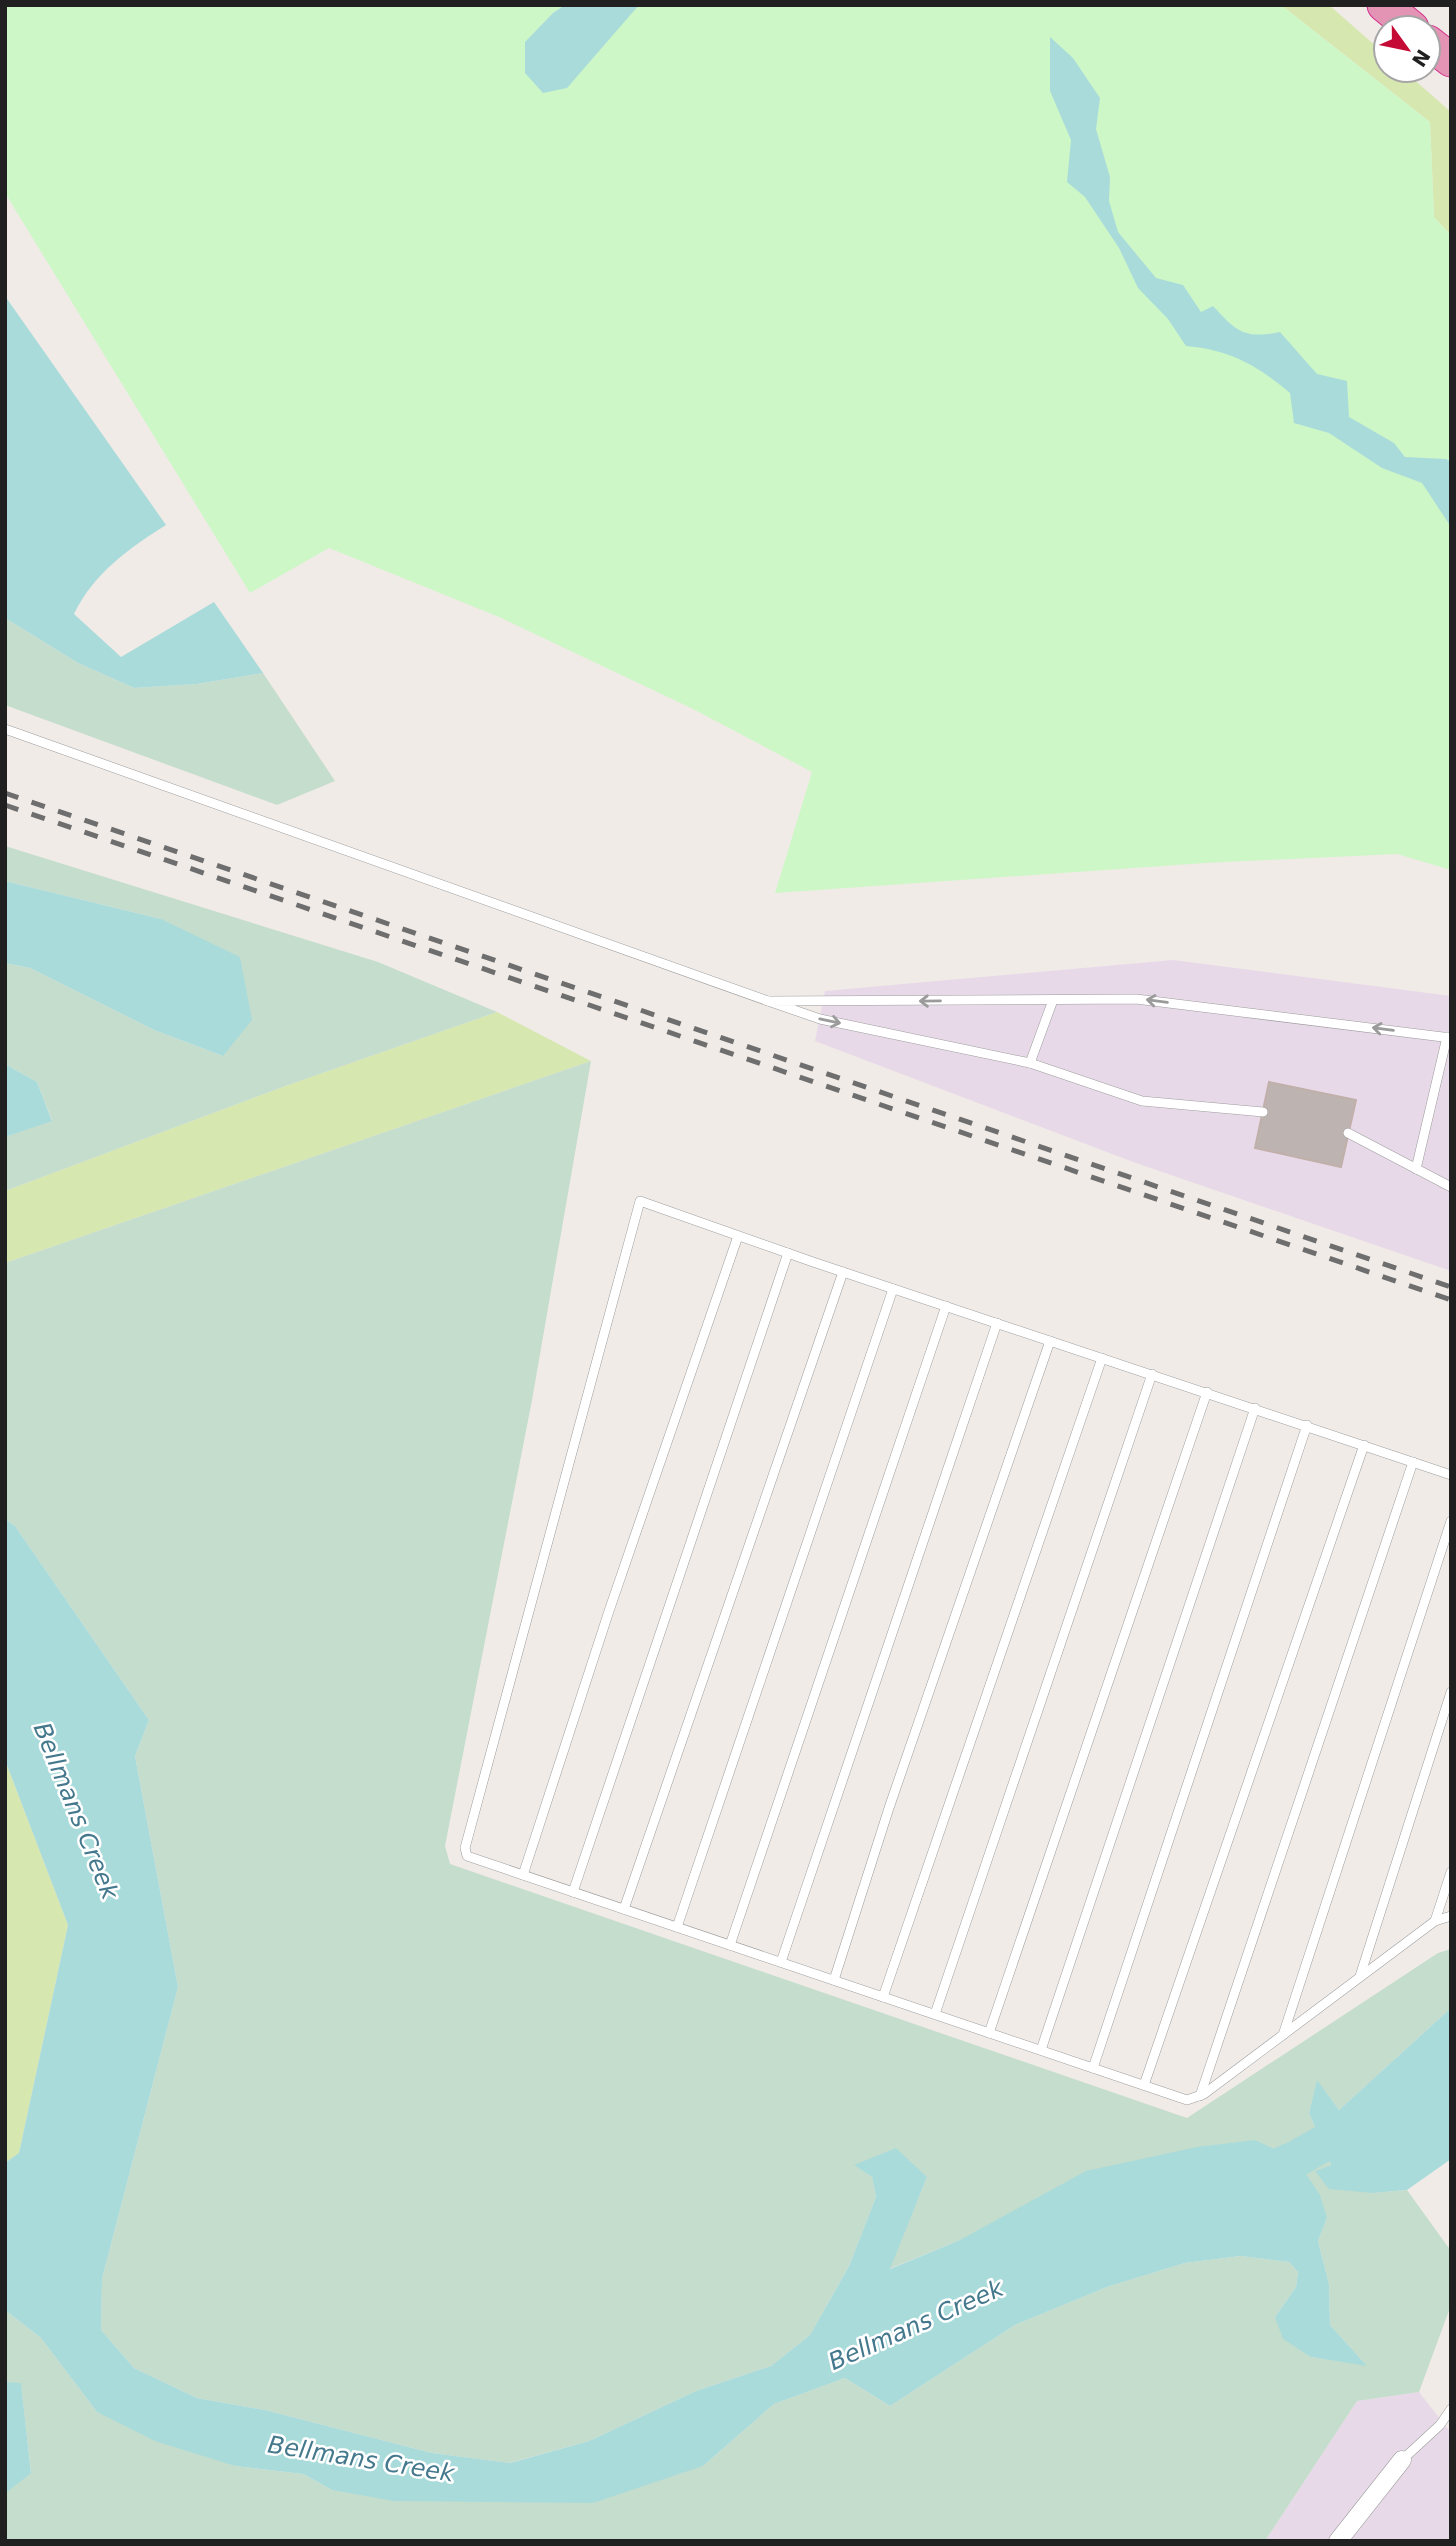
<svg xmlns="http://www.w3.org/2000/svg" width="1456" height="2546" font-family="'DejaVu Sans',sans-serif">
<rect width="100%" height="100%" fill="#f0ebe7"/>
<g fill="#e8d9e9">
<polygon points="1173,960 1451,996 1451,1271 1136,1163 815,1041 825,991"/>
<polygon points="1419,2392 1451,2433 1451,2541 1265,2541 1357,2401"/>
</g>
<g fill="#d7e7b0">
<polygon points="1281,5 1329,5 1386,55 1386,70 1403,70 1451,112 1451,235 1434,217 1430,122"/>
<polygon points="497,1012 591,1061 5,1263 5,1191 291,1084"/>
<polygon points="5,1760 68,1925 19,2153 5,2163"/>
</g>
<g fill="#c5ddcc">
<polygon points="5,618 78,663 134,688 197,684 263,673 335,781 277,805 5,705"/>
<polygon points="5,846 378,962 497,1012 291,1084 5,1191 5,1137 52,1120 37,1082 5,1064 5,963 30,968 154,1030 223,1056 161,919 5,881"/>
<polygon points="591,1061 532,1400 445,1846 450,1864 1187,2118 1438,1953 1451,1949 1451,2008 1339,2110 1317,2081 1309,2113 1331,2165 1316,2171 1373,2193 1407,2190 1451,2251 1451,2305 1419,2392 1357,2401 1265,2541 5,2541 5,2494 31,2472 21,2384 5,2382 5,2310 41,2338 97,2412 235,2466 303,2474 332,2490 703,2466 774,2404 845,2378 890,2406 1015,2325 1107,2287 1185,2263 1241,2256 1289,2262 1298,2272 1296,2287 1275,2317 1311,2357 1366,2365 1330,2325 1329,2284 1318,2241 1327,2218 960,2240 889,2269 927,2177 855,2165 872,2177 876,2197 849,2266 810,2335 771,2366 696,2391 589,2441 509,2463 432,2453 265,2410 197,2398 134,2368 101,2330 102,2279 178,1987 135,1756 149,1720 15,1526 5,1519 5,1263"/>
</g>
<polygon fill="#cef7c7" points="5,5 1281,5 1430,122 1434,217 1451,235 1451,870 1397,854 1205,863 775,893 812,772 693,709 499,617 329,548 250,593 5,193"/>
<g fill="#aadbdb">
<polygon points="565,5 639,5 567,88 543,93 525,73 525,42 553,13"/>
<path d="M1050,37L1073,58L1100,98L1096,129L1110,177L1109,201L1118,232L1156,278L1183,285L1201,312L1213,306C1237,332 1244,339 1280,332L1317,374L1347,381L1349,417L1394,443L1405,457L1446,459L1451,462V527L1422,483L1382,468L1329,433L1294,423L1290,393C1257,365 1230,350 1186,346L1168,319L1138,288L1119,248L1085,197L1067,182L1071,140L1050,91Z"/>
<path d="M5,296L166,525C128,549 94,573 74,614L121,657L214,602L263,673L197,684L134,688L78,663L5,618Z"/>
<polygon points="5,881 161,919 240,957 252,1020 223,1056 154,1030 30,968 5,963"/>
<polygon points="5,1064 37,1082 52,1121 5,1137"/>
<polygon points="5,1519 15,1526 149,1720 135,1756 178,1987 102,2279 101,2330 134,2368 197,2398 265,2410 432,2453 510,2463 589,2441 696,2391 771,2366 810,2335 849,2266 876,2197 872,2177 854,2165 896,2148 927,2177 890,2269 960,2240 1086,2171 1197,2147 1255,2140 1296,2159 1320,2195 1327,2218 1318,2241 1329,2284 1330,2325 1367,2366 1311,2357 1283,2339 1275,2317 1296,2287 1298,2272 1289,2262 1241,2256 1185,2263 1107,2287 1015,2325 890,2406 845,2378 774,2404 703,2466 593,2503 394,2501 332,2490 303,2474 235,2466 155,2441 97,2412 41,2338 5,2310 5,2163 19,2153 68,1925 5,1760"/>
<polygon points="1451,2008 1451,2159 1407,2190 1373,2193 1329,2189 1315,2171 1331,2165 1309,2113 1317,2080 1339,2110"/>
<polygon points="5,2382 21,2383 31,2473 5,2494"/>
</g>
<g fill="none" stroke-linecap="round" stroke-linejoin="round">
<polyline stroke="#aadbdb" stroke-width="37" points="1249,2180 1296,2159 1451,2071"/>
</g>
<polygon fill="#bdb3b0" stroke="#c1afaa" stroke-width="2" points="1269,1082 1356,1100 1341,1167 1255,1148"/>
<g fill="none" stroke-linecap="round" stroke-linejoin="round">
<defs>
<g id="service">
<polyline points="5,729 768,1001"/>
<polyline points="1030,1063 1053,1000"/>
<polyline points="1263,1112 1142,1101 1030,1063 820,1019 768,1001 1136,999 1451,1038"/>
<polyline points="1348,1133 1451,1187"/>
<polyline points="1416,1169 1447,1037"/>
<polyline points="1451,1475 813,1262 640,1201 465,1848 467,1856 1187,2100 1204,2094 1435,1921 1451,1916"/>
<polyline points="523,1875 609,1611 738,1236"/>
<polyline points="573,1892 788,1253"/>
<polyline points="624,1909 843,1272"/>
<polyline points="1435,1921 1451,1872"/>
<polyline points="677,1927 893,1289"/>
<polyline points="730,1945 946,1306"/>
<polyline points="781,1962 997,1323"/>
<polyline points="1360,1976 1451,1692"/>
<polyline points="834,1980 889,1808 1050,1341"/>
<polyline points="883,1997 1102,1358"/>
<polyline points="935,2014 1152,1374"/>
<polyline points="989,2033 1207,1392"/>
<polyline points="1283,2035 1451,1521"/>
<polyline points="1041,2050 1255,1408"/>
<polyline points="1093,2068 1307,1425"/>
<polyline points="1144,2085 1364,1445"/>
<polyline points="1200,2096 1413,1462"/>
<polyline points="1402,2460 1440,2425 1451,2409"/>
</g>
<polyline id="minor" points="1338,2541 1402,2460"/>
<g id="motorway">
<polyline points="1384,5 1412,28"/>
<polyline points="1428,42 1451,60"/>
</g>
</defs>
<use href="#service" stroke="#9d9d9d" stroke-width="10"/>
<use href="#minor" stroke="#9d9d9d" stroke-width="19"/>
<use href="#motorway" stroke="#d2308c" stroke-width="35"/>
<use href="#service" stroke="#fff" stroke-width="9"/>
<use href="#minor" stroke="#fff" stroke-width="18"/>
<use href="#motorway" stroke="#e393b4" stroke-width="33"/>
<g stroke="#6e6e6e" stroke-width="5" stroke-dasharray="14 14" stroke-linecap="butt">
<polyline points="5,793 1451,1287"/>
<polyline points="5,805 1451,1300"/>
</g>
</g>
<defs><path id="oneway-shaft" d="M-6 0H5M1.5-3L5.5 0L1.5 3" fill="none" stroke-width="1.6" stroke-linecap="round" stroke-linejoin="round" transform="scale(1.75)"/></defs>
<g stroke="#9b9b9b">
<use href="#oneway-shaft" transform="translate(930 1001) rotate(179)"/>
<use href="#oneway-shaft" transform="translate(1157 1001) rotate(-173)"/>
<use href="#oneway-shaft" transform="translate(830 1021) rotate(12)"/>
<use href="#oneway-shaft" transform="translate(1383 1029) rotate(-173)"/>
</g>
<g text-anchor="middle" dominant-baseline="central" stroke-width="5" stroke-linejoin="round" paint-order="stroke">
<g font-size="24" font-style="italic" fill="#44788c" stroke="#fff">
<text transform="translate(76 1811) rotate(68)">Bellmans Creek</text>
<text transform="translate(916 2325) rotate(-24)">Bellmans Creek</text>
<text transform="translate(361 2459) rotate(9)">Bellmans Creek</text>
</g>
</g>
<rect width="1456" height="2546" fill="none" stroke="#202020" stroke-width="14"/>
<g transform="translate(1407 49) rotate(123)"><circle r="33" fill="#ffffff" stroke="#a6a6a6" stroke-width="2"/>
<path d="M0-5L12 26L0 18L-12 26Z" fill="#c50b35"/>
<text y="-10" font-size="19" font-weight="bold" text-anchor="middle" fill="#202020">N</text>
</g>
</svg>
